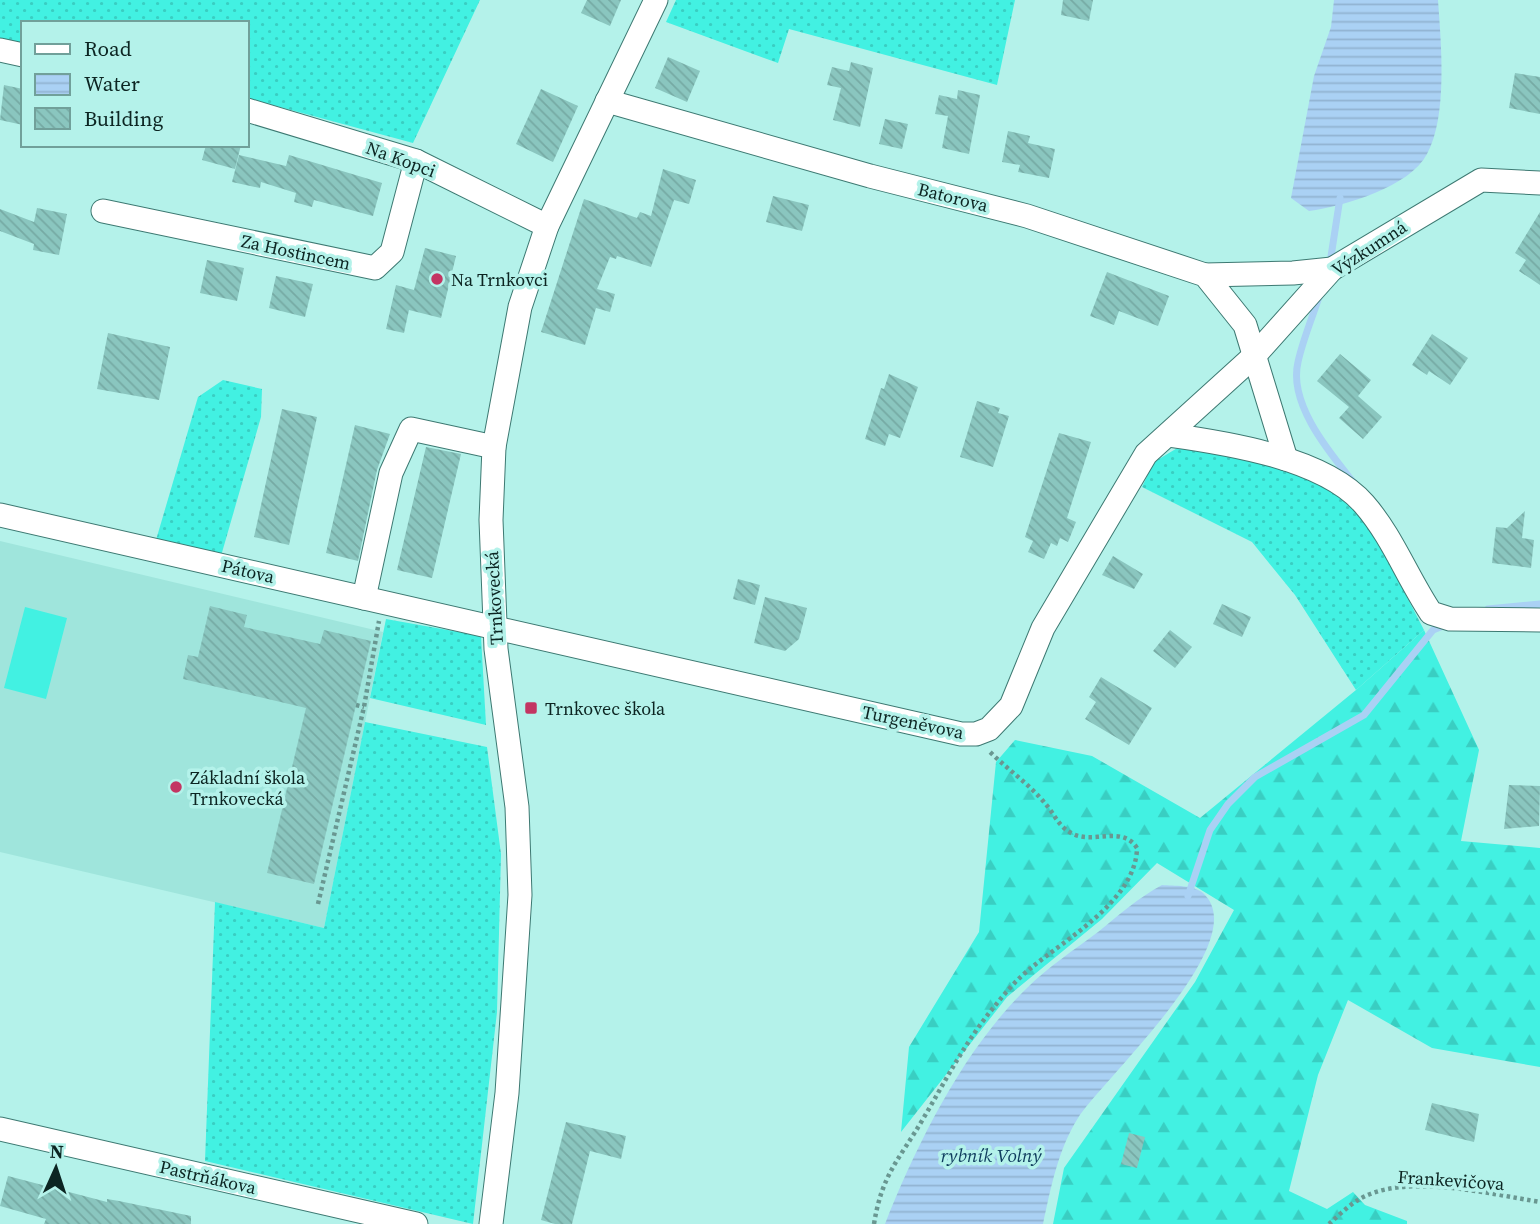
<svg xmlns="http://www.w3.org/2000/svg" width="1540" height="1224" font-family="'Source Serif 4',serif">
<defs>
<pattern id="grass-dots" width="8" height="8" patternUnits="userSpaceOnUse" patternTransform="scale(1.75)"><rect width="8" height="8" fill="#42f1e2"/><path d="M2 2h.1M6 6h.1" fill="none" stroke="#39cec2" stroke-width="1.8" stroke-linecap="round"/></pattern>
<pattern id="forest-firs" width="22" height="20" patternUnits="userSpaceOnUse" patternTransform="scale(1.75)"><rect width="22" height="20" fill="#42f1e2"/><path d="M5 1l3.5 6h-7zM16 11l3.5 6h-7z" fill="#39cec2"/></pattern>
<pattern id="water-rules" width="6" height="5" patternUnits="userSpaceOnUse" patternTransform="scale(1.75)"><rect width="6" height="5" fill="#aad1f4"/><path d="M0 2.5h6" fill="none" stroke="#91b3d1"/></pattern>
<pattern id="building-back-hatch" width="6" height="6" patternUnits="userSpaceOnUse" patternTransform="scale(1.75)"><rect width="6" height="6" fill="#8ac6bf"/><path d="M-1 5l2 2M0 0l6 6M5-1l2 2" fill="none" stroke="#76aaa4"/></pattern>
</defs>
<rect width="100%" height="100%" fill="#b4f2ea"/>
<polygon fill="#9fe5dc" points="0,541 383,632 324,928 0,852"/>
<g fill="url(#grass-dots)">
<polygon points="0,0 480,0 413,143 247,98 247,23 23,23 23,45 0,40"/>
<polygon points="676,0 1015,0 997,85 789,29 778,63 666,22"/>
<polygon points="223,380 262,389 261,417 221,556 156,540 198,397"/>
<polygon points="1184,444 1285,466 1350,501 1377,539 1424,630 1356,690 1295,595 1252,542 1142,487 1154,462"/>
<polygon points="386,619 481,636 486,725 370,698"/>
<polygon points="365,722 487,747 501,854 497,1012 473,1224 205,1161 215,902 324,928"/>
</g>
<polygon fill="url(#forest-firs)" points="1424,630 1479,750 1461,841 1540,848 1540,1067 1432,1048 1348,1000 1318,1075 1289,1191 1327,1209 1353,1192 1365,1205 1407,1221 1407,1224 1053,1224 1064,1168 1195,982 1234,910 1157,863 1102,919 1007,997 901,1132 909,1047 979,932 996,762 1015,740 1092,756 1200,818 1356,690"/>
<polygon fill="#42f1e2" points="25,607 67,618 46,699 4,688"/>
<g fill="url(#water-rules)">
<path d="M1334,0H1438C1441,43 1448,116 1427,154C1410,187 1344,206 1309,211L1291,198L1314,76L1331,27Z"/>
<path d="M1162,885C1174,886 1194,885 1203,893C1256,940 1102,1080 1078,1118C1058,1150 1051,1187 1043,1224H885C917,1143 964,1049 1027,988C1048,967 1074,950 1098,932C1119,915 1138,898 1162,885Z"/>
</g>
<g fill="none" stroke-linecap="round" stroke-linejoin="round">
<g stroke="#aad1f4" stroke-width="7">
<polyline points="1330,263 1340,198"/>
<path d="M1320,294C1313,316 1303,339 1298,362C1288,404 1330,453 1354,483"/>
<polyline points="1488,609 1540,604"/>
<polyline points="1188,896 1210,830 1228,804 1255,777 1364,715 1433,630 1448,624"/>
</g>
</g>
<g fill="url(#building-back-hatch)">
<polygon points="587,0 621,0 610,26 581,13"/>
<polygon points="1063,0 1093,0 1089,21 1061,15"/>
<polygon points="668,57 700,71 687,102 655,88"/>
<polygon points="851,62 873,68 860,127 833,120 841,88 827,85 832,67 849,71"/>
<polygon points="1515,73 1540,77 1540,114 1509,108"/>
<polygon points="4,85 23,89 23,125 0,120"/>
<polygon points="541,89 578,106 553,162 516,144"/>
<polygon points="958,90 980,95 969,154 942,148 948,116 935,114 939,95 957,99"/>
<polygon points="885,119 908,124 902,149 879,144"/>
<polygon points="1008,131 1030,136 1028,143 1055,149 1049,178 1018,172 1020,165 1002,162"/>
<polygon points="206,145 241,145 235,169 202,160"/>
<polygon points="239,155 286,166 289,155 382,183 373,216 314,200 312,207 294,202 296,193 261,182 260,188 232,182"/>
<polygon points="663,169 696,180 689,204 674,200 651,267 617,256 616,259 610,257 597,289 615,294 610,312 596,308 585,345 541,332 584,199 637,218 640,212 651,216"/>
<polygon points="773,196 809,205 802,231 766,222"/>
<polygon points="37,208 67,214 59,255 33,250 34,244 0,231 0,209 34,222"/>
<polygon points="1540,212 1540,285 1519,271 1526,260 1515,253"/>
<polygon points="425,248 456,256 441,318 409,310 404,333 386,329 396,285 414,290"/>
<polygon points="207,260 244,268 237,301 200,293"/>
<polygon points="1107,272 1169,296 1158,326 1119,311 1114,325 1090,316"/>
<polygon points="276,276 313,284 305,317 269,308"/>
<polygon points="108,333 170,347 159,400 97,389"/>
<polygon points="1432,334 1468,358 1450,385 1429,371 1427,375 1412,365"/>
<polygon points="1340,354 1371,380 1350,406 1358,396 1382,417 1363,439 1339,418 1349,407 1317,381"/>
<polygon points="889,374 918,387 900,438 889,434 885,446 865,439 881,388 884,389"/>
<polygon points="977,401 1000,408 998,413 1009,416 993,467 960,457"/>
<polygon points="282,409 317,417 289,545 254,537"/>
<polygon points="355,425 390,434 377,470 358,561 326,553"/>
<polygon points="1059,433 1091,442 1067,518 1076,522 1068,542 1060,538 1057,546 1051,543 1044,559 1028,552 1033,541 1025,537"/>
<polygon points="426,447 461,454 432,578 397,570"/>
<polygon points="1525,511 1522,538 1534,540 1531,568 1492,563 1496,527 1507,528"/>
<polygon points="1113,556 1143,574 1134,589 1102,575"/>
<polygon points="738,579 760,585 755,605 733,599"/>
<polygon points="765,597 807,608 799,639 785,651 754,643"/>
<polygon points="1222,604 1251,617 1242,637 1213,624"/>
<polygon points="210,606 247,615 244,627 320,644 324,630 371,641 314,884 267,873 306,708 183,679 188,655 198,657"/>
<polygon points="1170,630 1192,647 1175,668 1153,651"/>
<polygon points="1101,677 1152,708 1129,745 1085,719 1096,702 1089,697"/>
<polygon points="1509,785 1540,786 1539,826 1504,829"/>
<polygon points="1432,1103 1479,1114 1474,1142 1425,1130"/>
<polygon points="566,1122 626,1136 621,1159 590,1151 572,1224 555,1224 541,1220"/>
<polygon points="1129,1133 1145,1137 1137,1168 1121,1164"/>
<polygon points="8,1176 107,1202 107,1199 119,1201 191,1216 191,1224 44,1224 46,1219 0,1206"/>
</g>
<g fill="none" stroke-linecap="round" stroke-linejoin="round">
<defs>
<g id="minor">
<polyline points="0,50 23,55"/>
<polyline points="607,101 870,176 1027,216 1205,275 1245,325 1286,459"/>
<polyline points="247,110 416,161 547,226"/>
<polyline points="103,211 375,268 392,252 416,161"/>
<polyline points="1205,275 1293,273 1332,269"/>
<path d="M1169,435C1227,443 1324,458 1364,504C1392,536 1407,577 1431,613L1450,619L1540,620"/>
<polyline points="0,515 961,734 976,734 989,729 1011,706 1043,628 1146,454 1254,356 1332,269 1481,180 1540,183"/>
<polyline points="364,598 391,473 411,429 494,447"/>
<polyline points="0,1129 416,1224"/>
<polyline points="491,1224 507,1093 520,895 517,807 496,649 491,520 494,447 520,307 547,226 656,0"/>
</g>
</defs>
<use href="#minor" stroke="#3d7972" stroke-width="25"/>
<g stroke="#699791" stroke-width="4.5" stroke-dasharray="3.5 3.5" stroke-linecap="butt">
<polyline points="356,705 364,707"/>
<polyline points="318,904 364,707 379,621"/>
<path d="M874,1224C882,1174 899,1160 923,1119C946,1080 965,1042 994,1007C1005,993 1018,978 1031,968C1067,938 1136,900 1137,848C1122,825 1094,844 1073,834C1062,829 1057,820 1051,811C1033,786 1010,772 989,751"/>
<path d="M1329,1224C1338,1216 1348,1206 1358,1200C1403,1172 1490,1194 1540,1202"/>
</g>
<use href="#minor" stroke="#fff" stroke-width="23"/>
</g>
<g fill="#c33562" stroke="#b4f2ea" stroke-width="2.5">
<circle cx="437" cy="279" r="7"/>
<rect x="524" y="701" width="14" height="14" rx="3.5"/>
<circle cx="176" cy="787" r="7"/>
</g>
<g text-anchor="middle" dominant-baseline="central" stroke-width="7" stroke-linejoin="round" paint-order="stroke">
<g font-size="18" fill="#0c2522" stroke="#b4f2ea">
<text transform="translate(401 159) rotate(20)">Na Kopci</text>
<text transform="translate(953 197) rotate(14)">Batorova</text>
<text transform="translate(1369 248) rotate(-33)">Výzkumná</text>
<text transform="translate(296 252) rotate(12)">Za Hostincem</text>
<text transform="translate(248 571) rotate(13)">Pátova</text>
<text transform="translate(494 598) rotate(-93)">Trnkovecká</text>
<text transform="translate(913 722) rotate(12)">Turgeněvova</text>
<text transform="translate(208 1177) rotate(13)">Pastrňákova</text>
<text transform="translate(1451 1180) rotate(4)">Frankevičova</text>
</g>
<g font-size="18" fill="#0c2522" stroke="#b4f2ea" text-anchor="start">
<text x="451" y="279">Na Trnkovci</text>
<text x="545" y="708">Trnkovec škola</text>
<text x="190" y="777">Základní škola<tspan x="190" dy="21">Trnkovecká</tspan></text>
</g>
<g font-size="19" font-style="italic" fill="#0e3b5d" stroke="#b4f2ea">
<text x="991" y="1155">rybník Volný</text>
</g>
</g>
<rect x="21" y="21" width="228" height="126" fill="#b4f2ea" stroke="#71a09a" stroke-width="2"/>
<rect x="35" y="44" width="35" height="10" fill="#ffffff" stroke="#71a09a" stroke-width="2"/>
<text x="84" y="56" font-size="21" fill="#0c2522">Road</text>
<rect x="35" y="74" width="35" height="21" fill="url(#water-rules)" stroke="#71a09a" stroke-width="2"/>
<text x="84" y="91" font-size="21" fill="#0c2522">Water</text>
<rect x="35" y="108" width="35" height="21" fill="url(#building-back-hatch)" stroke="#71a09a" stroke-width="2"/>
<text x="84" y="126" font-size="21" fill="#0c2522">Building</text>
<g transform="translate(56 1168) rotate(3)" stroke="#b4f2ea" stroke-width="5" paint-order="stroke">
<path d="M0-5L12 26L0 18L-12 26Z" fill="#0c2522"/>
<text y="-10" font-size="19" font-weight="bold" text-anchor="middle" fill="#0c2522">N</text>
</g>
</svg>
